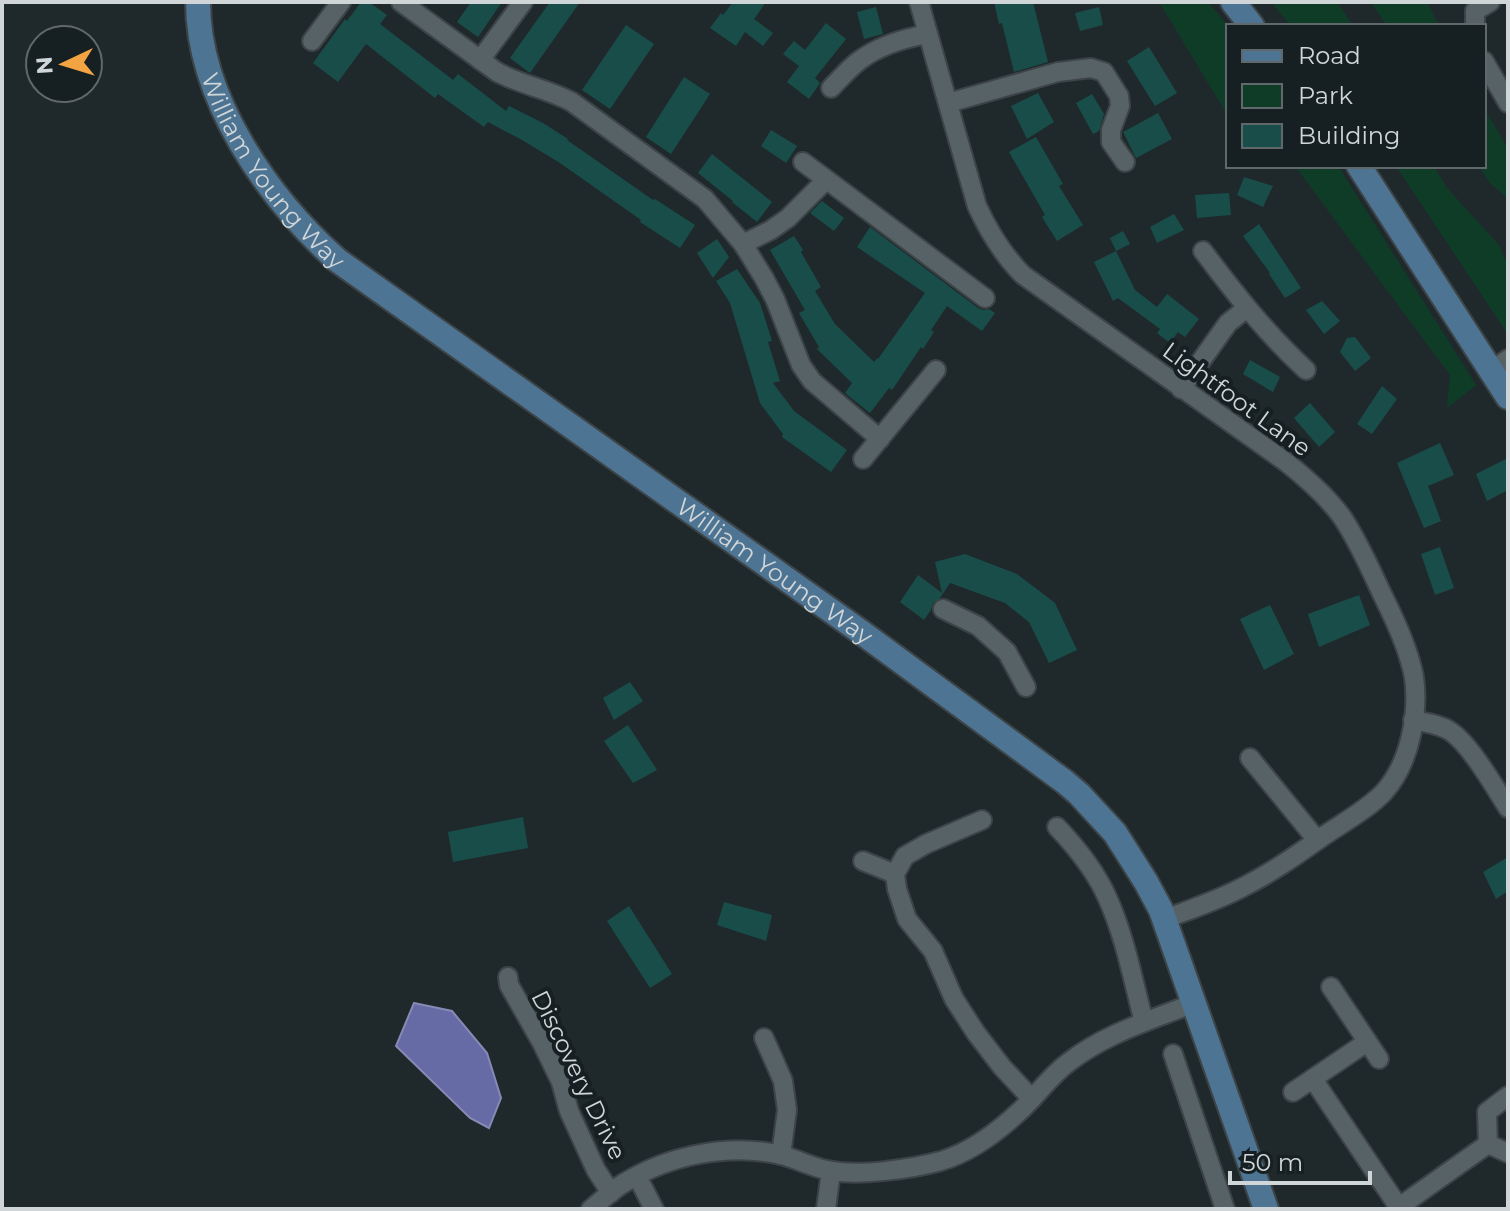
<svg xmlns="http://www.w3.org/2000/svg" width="1510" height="1211" font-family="Montserrat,sans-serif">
<rect width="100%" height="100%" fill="#1f292c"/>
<g fill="#0f3c27">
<polygon points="1159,2 1208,2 1228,26 1228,116"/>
<polygon points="1271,2 1337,2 1353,26 1291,26"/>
<polygon points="1371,2 1427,2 1439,26 1387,26"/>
<polygon points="1484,108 1508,149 1508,199 1489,182 1479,166 1484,166"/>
<polygon points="1295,166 1338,166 1476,385 1447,408 1450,375"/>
<polygon points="1396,166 1434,166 1447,188 1499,245 1508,265 1507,333"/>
</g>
<polygon fill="#666aa5" stroke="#868ab4" stroke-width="2" points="414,1003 452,1011 487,1053 501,1098 489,1128 470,1118 396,1046"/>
<g fill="#194d49">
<polygon points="361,2 369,2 387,15 380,24 453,80 458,74 506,111 509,106 543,123 568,139 567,140 653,200 655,199 695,225 680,248 640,222 641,220 560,163 522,140 488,122 484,127 438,94 435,98 366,44 338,82 313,63 345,19 347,21"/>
<polygon points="471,2 502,2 478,37 457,22"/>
<polygon points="550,2 580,2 530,73 510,58"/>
<polygon points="733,2 766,2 754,19 773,33 763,46 745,32 736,46 710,28 721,13 723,15"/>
<polygon points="994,2 1033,2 1048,62 1014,72 1002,23 999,24"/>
<polygon points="876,7 883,34 864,39 857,12"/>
<polygon points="1099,7 1103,25 1080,31 1075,13"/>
<polygon points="826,23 846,39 815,78 820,83 809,99 787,82 799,66 783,54 794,41 805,50"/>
<polygon points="626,25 654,44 610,109 582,90"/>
<polygon points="1149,47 1177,93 1155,106 1127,61"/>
<polygon points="684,77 710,94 671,154 646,137"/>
<polygon points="1038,93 1054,122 1027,139 1011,106"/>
<polygon points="1092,94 1104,114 1099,131 1093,134 1076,103"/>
<polygon points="1158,113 1172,139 1136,158 1123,132"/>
<polygon points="771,130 797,146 786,163 761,146"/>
<polygon points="1036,137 1063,184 1059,186 1083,225 1057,241 1042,217 1045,215 1009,152"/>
<polygon points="712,154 772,202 757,222 732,202 733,201 698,173"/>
<polygon points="1244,177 1273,186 1263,207 1237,195"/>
<polygon points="1229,193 1231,215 1197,218 1195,195"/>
<polygon points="822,201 844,218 834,231 810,213"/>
<polygon points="1174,214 1184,230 1157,243 1150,227"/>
<polygon points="1259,224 1301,288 1285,298 1269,274 1270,273 1243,236"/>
<polygon points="870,227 978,308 983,310 989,309 995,313 982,331 947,306 931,330 934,332 923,349 921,347 892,390 889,388 870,413 845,393 852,383 817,349 819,347 799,313 805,310 770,250 794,236 803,250 801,252 821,287 815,291 835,324 874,362 877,358 878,359 925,293 857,247"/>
<polygon points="1123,231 1130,244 1116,251 1110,238"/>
<polygon points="717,239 729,257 713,278 697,253"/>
<polygon points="1116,251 1135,290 1157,307 1167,294 1199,319 1185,337 1178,332 1170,343 1157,333 1160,329 1118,298 1113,301 1094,262"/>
<polygon points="737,269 760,303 772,341 768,342 780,381 773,383 794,411 847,450 831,472 782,437 783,434 760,403 730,303 716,281"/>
<polygon points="1322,301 1340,321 1324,334 1306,310"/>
<polygon points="1355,337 1371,358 1355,371 1340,352 1347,338"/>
<polygon points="1250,360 1280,377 1273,392 1243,374"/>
<polygon points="1382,386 1397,399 1372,434 1357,424"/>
<polygon points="1310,403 1335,432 1319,447 1294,418"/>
<polygon points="1440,443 1454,475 1428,486 1441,521 1424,528 1397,463"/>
<polygon points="1508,458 1508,490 1487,501 1476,474"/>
<polygon points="1440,547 1454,588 1435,595 1421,554"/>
<polygon points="965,554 1017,574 1055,603 1077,650 1049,663 1029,622 1005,603 950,583 940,598 933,603 931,610 924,620 900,602 918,575 942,593 935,562"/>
<polygon points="1359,595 1370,625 1319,647 1308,614"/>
<polygon points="1270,605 1294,654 1264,670 1240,619"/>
<polygon points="630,682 643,701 614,720 603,698"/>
<polygon points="628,725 657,770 633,783 604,741"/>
<polygon points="523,817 528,848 453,862 448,832"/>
<polygon points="1508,857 1508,891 1496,899 1483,872"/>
<polygon points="724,902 772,915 766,941 717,925"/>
<polygon points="629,906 672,974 650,988 607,921"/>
</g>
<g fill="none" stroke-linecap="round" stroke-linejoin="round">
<defs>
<g id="street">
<path d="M401,2L497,72C521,85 548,89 572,102L705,199L743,244L764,278L775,299L801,365L812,381L880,439"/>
<path d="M919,2L977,206C989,232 1003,255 1023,275L1286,462C1306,478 1327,496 1342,517C1359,542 1371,571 1384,598C1396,622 1409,650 1414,677C1419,714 1410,763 1384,792C1368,809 1344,822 1325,835C1298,854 1273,872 1243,887C1219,900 1191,909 1165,919"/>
<polyline points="1475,26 1475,11 1490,2"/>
<polyline points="312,41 341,2"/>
<polyline points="480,60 523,2"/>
<polyline points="1484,61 1508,103"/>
<path d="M831,88C840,79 849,68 860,60C879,46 905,38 928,34"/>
<polyline points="948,103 1058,72 1091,68 1104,72 1119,96 1120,106 1111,130 1111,142 1125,162"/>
<polyline points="803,162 985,298"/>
<polyline points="743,244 771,230 788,218 826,180"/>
<path d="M1203,251C1235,294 1267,334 1306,370"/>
<polyline points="1491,371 1508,359"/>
<polyline points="1181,389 1228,323 1247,308"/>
<polyline points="863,459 936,370"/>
<polyline points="943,609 978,626 1007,652 1026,687"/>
<path d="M1413,720C1426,723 1439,724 1450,731C1470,744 1494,786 1508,808"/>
<polyline points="1250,758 1317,840"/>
<polyline points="982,820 926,844 905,856 895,874 897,889 907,919 933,951 954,999 976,1033 1002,1067 1032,1099"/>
<path d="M1057,827C1077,848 1095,870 1107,897C1125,936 1133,981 1144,1022"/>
<polyline points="863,861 895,874"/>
<polyline points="508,977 509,985 542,1043 561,1082 569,1111 596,1170 611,1193"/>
<polyline points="1331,987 1379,1059"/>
<polyline points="764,1038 783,1081 787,1110 781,1155"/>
<polyline points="1173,1054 1225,1209"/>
<polyline points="1313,1079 1400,1209"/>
<polyline points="1293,1092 1367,1042"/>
<polyline points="1508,1096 1487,1112 1488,1144 1508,1153"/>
<polyline points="637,1176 654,1209"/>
<polyline points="1399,1207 1488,1144"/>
<path d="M591,1209C602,1200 612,1190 624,1183C669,1155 729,1143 781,1155C797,1159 811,1167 827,1170C857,1177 911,1169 941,1161C971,1152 1000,1130 1022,1109C1038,1094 1051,1075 1069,1062C1106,1033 1152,1020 1194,1003"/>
<polyline points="826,1209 831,1171"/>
</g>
<g id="secondary">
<path id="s1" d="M198,2C198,99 268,198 337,260L861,632L1065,782L1079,794L1115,833L1146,882L1161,910L1266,1209"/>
<polyline points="1233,2 1252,26"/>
<polyline points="1359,166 1508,397"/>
</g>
</defs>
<use href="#street" stroke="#3d4447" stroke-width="22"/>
<use href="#secondary" stroke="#3d4447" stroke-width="28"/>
<use href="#street" stroke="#576266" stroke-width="18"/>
<use href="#secondary" stroke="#4e7493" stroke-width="24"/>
</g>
<g text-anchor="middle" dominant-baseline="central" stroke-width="8" stroke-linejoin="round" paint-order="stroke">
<g font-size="24" fill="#d0d6d8" stroke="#161f22">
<text stroke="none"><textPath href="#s1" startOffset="190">William Young Way</textPath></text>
<text transform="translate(1237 399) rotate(36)">Lightfoot Lane</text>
<text stroke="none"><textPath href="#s1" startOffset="838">William Young Way</textPath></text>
<text transform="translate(579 1075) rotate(64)">Discovery Drive</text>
</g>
</g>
<rect width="1510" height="1211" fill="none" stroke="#d0d6d8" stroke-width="8"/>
<rect x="1226" y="24" width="260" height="144" fill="#161f22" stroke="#60686b" stroke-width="2"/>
<rect x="1242" y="50" width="40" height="12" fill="#4e7493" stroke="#60686b" stroke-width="2"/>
<text x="1298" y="64" font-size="24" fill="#d0d6d8">Road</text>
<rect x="1242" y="84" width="40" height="24" fill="#0f3c27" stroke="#60686b" stroke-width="2"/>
<text x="1298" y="104" font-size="24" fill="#d0d6d8">Park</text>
<rect x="1242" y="124" width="40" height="24" fill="#194d49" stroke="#60686b" stroke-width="2"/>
<text x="1298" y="144" font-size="24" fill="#d0d6d8">Building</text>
<g transform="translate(64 64) rotate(266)"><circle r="38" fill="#161f22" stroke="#60686b" stroke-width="2"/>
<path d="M0-6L14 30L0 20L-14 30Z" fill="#f3a442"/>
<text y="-12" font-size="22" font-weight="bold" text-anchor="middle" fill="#d0d6d8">N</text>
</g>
<path d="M1230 1171v12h140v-12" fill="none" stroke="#d0d6d8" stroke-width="4"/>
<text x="1242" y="1171" font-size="24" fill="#d0d6d8" stroke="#161f22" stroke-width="6" paint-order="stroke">50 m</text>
</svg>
